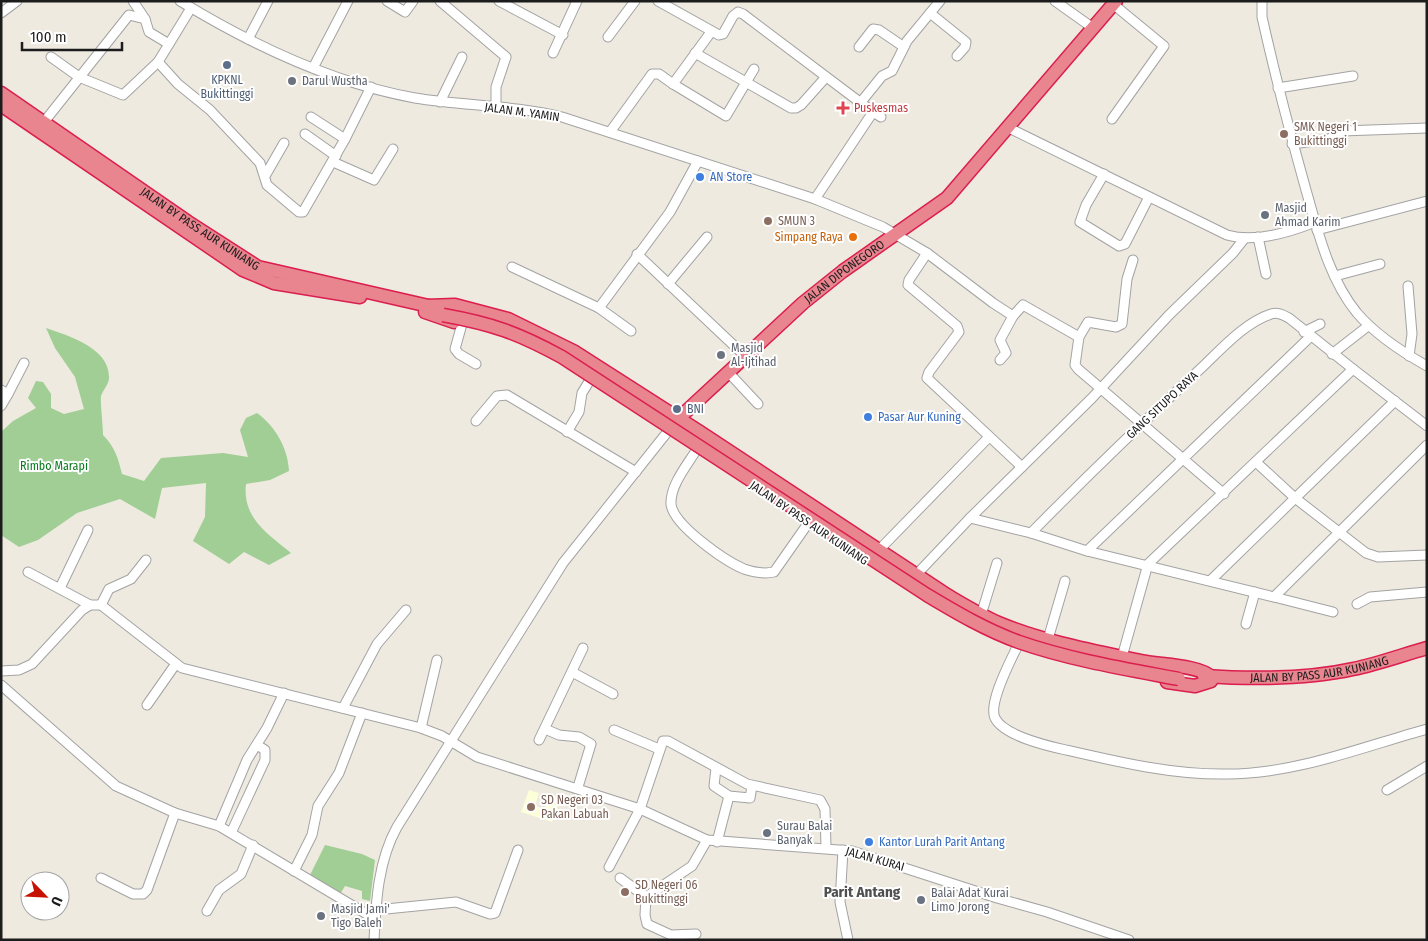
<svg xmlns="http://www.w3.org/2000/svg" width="1428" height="941" font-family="'Fira Sans Condensed',sans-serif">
<rect width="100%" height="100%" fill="#eeeae0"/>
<polygon fill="#fcffd8" points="529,790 539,793 535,806 545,809 549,797 560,800 552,822 521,812"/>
<g fill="#a0ce94">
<path d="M46,328C69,336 110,348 109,378C109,384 103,390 101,396C100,402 103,425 103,435C115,447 118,458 122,474L144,481L161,458L223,453L248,457L240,430L246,418L257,413C275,426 288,448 289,471L270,480L246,484C242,518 268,534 291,553L269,565L244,552L229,564L193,541L205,517L206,483L162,488L155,519L120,499L77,513L38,540L19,547L1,535V432L13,421L36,408L28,398L36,381L43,382L51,394V408L64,414L84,409L75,377L55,348Z"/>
<polygon points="325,845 362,854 375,860 370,901 362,899 362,891 345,886 340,894 310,875"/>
</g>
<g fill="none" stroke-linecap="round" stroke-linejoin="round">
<defs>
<g id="minor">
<polyline points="133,1 145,19"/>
<path d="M180,1C252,45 332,83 415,98C464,106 514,105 562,117L815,199L883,227L927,253L993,303L1013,316"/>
<polyline points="387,1 405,12 413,1"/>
<polyline points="440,1 506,57 496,87 496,108"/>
<polyline points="499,1 563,35"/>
<polyline points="658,1 719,35 723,34 733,16 738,12 743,14 873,112"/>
<polyline points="1055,1 1093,28"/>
<path d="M1262,1V17C1275,75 1290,133 1306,190C1318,232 1329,279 1357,313C1376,335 1402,352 1427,366"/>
<polyline points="1,13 17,1"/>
<polyline points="930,13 966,42 965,47 957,56"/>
<polyline points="711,32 673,84 726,116 754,69"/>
<polyline points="608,37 635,1"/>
<polyline points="248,39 268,1"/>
<polyline points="859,47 873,29 879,30 904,47"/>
<polyline points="553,53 577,1"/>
<polyline points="695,53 791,108 796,108 801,105 826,77"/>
<polyline points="51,57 79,77 123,95 158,62 191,8"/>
<polyline points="158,62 178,84 210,110 260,163 267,185 299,212 303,212 345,139 371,87"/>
<polyline points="313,68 348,1"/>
<polyline points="1278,88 1353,76"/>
<polyline points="440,102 462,57"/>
<polyline points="861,102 882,76 892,71 907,41 940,1"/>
<polyline points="311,117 345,139"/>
<polyline points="1112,119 1164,46 1113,4"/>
<polyline points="44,122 129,15 145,19 149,32 169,44"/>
<path d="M1009,128L1227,235C1255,243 1288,233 1315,222"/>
<polyline points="610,132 652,74 659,74 673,84"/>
<polyline points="305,134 336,156"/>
<polyline points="1292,144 1329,139 1342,131 1427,128"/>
<polyline points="333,162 374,180 393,149"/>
<polyline points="1104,174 1086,205 1080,222 1119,246 1125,244 1149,197"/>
<polyline points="265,176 284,143"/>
<polyline points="815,199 873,112 881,117"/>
<polyline points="1317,230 1427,201"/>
<polyline points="1258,237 1266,274"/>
<polyline points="927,253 909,280 908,285 957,326 959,332 929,372 927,378 1022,467"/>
<polyline points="637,254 745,356"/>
<polyline points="512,267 599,308 631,331"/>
<polyline points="1335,276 1380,264"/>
<polyline points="668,284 707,237"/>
<polyline points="1408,286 1412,334 1409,356"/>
<polyline points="599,308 670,212 698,161"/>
<polyline points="462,324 455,349 459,354 476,364"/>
<polyline points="1304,332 1320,324"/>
<polyline points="1079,337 1088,322 1116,327 1122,324 1127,279 1133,260"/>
<polyline points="1332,354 1368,326"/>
<polyline points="1000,360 1006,353 1000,340 1013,316 1023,305 1079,337 1075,365 1078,369 1224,494"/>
<polyline points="1353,369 1427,426"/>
<polyline points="729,373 758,404"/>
<polyline points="1,390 8,394 24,363"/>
<polyline points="1,406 8,394"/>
<polyline points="476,421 497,396 507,395 636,472"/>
<polyline points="567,432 579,412 582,393 590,380"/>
<path d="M697,449C688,464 670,485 671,504C673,525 725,561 744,569C753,572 765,574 774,572L809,522"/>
<polyline points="1257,463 1295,498 1366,553 1378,557 1427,555"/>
<path d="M970,518L1031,533C1085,478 1140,425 1196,373C1218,353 1243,323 1271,314C1278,312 1283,315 1289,318L1353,369L1148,564L1122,657"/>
<polyline points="1031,533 1087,551 1274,597 1427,445"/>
<polyline points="879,550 989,437"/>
<polyline points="1087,551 1310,337"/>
<polyline points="28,572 90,605"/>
<polyline points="916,575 970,518 1092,398 1169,315 1233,253 1244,239"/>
<polyline points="1211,580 1395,401"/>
<polyline points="60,588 88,530"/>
<polyline points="1274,597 1333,612"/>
<polyline points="1357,604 1370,597 1427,592"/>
<polyline points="101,605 109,589 131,579 146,560"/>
<polyline points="981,615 997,563"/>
<polyline points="1246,624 1255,592"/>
<polyline points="1048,639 1065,581"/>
<path d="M1017,647C1010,662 988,703 995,718C1004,736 1048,746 1066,750C1118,762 1174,775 1227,774C1296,774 1362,747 1427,729"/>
<polyline points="1,671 19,670 32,664 82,610 90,605 101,605 182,668 421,728 442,736 477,757 640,809 707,840 852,851 997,898 1047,912 1129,940"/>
<polyline points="572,672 613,694"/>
<polyline points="1,685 116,786 175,813 219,826 375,919"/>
<polyline points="147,705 175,665"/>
<polyline points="343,708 377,644 406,610"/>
<polyline points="421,728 437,660"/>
<polyline points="545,729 559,735 579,737 591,744 578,787"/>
<polyline points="614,730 659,749"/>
<polyline points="539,740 583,648"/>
<polyline points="716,768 714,786 729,796 750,798 752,786"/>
<polyline points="1387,790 1427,766"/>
<polyline points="219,826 247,760 267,728 284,693"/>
<polyline points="231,833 265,760 265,750 257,745"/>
<polyline points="717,842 729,796"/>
<polyline points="843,850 840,902 848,940"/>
<polyline points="609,867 640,809 663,741 668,741 747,784 820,800 825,809 826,848"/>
<polyline points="294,871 312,835 318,806 339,773 362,713"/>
<polyline points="101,878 133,894 143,894 147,890 175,813"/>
<polyline points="620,878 646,897 645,915 647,924 671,935 696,934"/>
<polyline points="646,897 692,866 707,840"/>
<polyline points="376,910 456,902 490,914 495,913 518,850"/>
<polyline points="207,911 219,890 241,874 253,845"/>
<path d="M374,940C376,902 378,861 397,827L563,563L669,430"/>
</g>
<g id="highway">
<path id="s1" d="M1,93L188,222L258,267L433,307"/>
<polyline points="1,105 243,270 274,283 360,297"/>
<path d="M426,306L455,305L508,319L575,352L700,432L947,595C964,605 982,616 1001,624C1045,642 1094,651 1141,661C1157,665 1200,665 1211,677"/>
<polyline points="425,312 454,322"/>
<path id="s2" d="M679,418L803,303L843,271L947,198L1116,1"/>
<path id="s3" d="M1204,676C1250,679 1308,679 1353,669C1378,664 1402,655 1427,648"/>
<polyline points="1167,682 1195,686 1211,681"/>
</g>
</defs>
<use href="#minor" stroke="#a3a3a3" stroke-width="11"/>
<use href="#highway" stroke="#db1e4e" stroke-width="15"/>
<use href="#minor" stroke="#fff" stroke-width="9"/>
<use href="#highway" stroke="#e8858f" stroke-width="12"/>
<defs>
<path id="highway-bridge" d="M443,315C493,324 518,333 562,357L927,595C957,613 986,630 1019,642C1071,660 1126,669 1179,679"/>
</defs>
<use href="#highway-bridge" stroke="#db1e4e" stroke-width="15" stroke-linecap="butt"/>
<use href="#highway-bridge" stroke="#e8858f" stroke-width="12"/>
</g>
<g fill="#5c6f8a" stroke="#fff" stroke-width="2">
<circle cx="227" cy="65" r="5"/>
<circle cx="677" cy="409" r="5"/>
</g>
<g fill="#6b7280" stroke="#fff" stroke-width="2">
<circle cx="292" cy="81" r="5"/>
<circle cx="1265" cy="215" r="5"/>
<circle cx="721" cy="355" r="5"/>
<circle cx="767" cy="833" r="5"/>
<circle cx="921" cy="900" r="5"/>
<circle cx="321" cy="916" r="5"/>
</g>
<path fill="#e0444e" stroke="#fff" stroke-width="2" d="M840.5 100.5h5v5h5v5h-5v5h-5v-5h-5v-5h5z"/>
<g fill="#8d6e63" stroke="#fff" stroke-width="2">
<circle cx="1284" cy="134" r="5"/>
<circle cx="768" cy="221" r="5"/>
<circle cx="531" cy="807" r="5"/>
<circle cx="625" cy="892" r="5"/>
</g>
<g fill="#3f7fe0" stroke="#fff" stroke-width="2">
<circle cx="700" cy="177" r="5"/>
<circle cx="868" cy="417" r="5"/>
<circle cx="869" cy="842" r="5"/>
</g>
<circle fill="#e8710a" stroke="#fff" stroke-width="2" cx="853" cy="237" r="5"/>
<g text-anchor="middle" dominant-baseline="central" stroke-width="4" stroke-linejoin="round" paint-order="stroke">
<g font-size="12" fill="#4e5e75" stroke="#fff">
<text x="227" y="80">KPKNL<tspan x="227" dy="14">Bukittinggi</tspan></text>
<text x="687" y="409" text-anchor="start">BNI</text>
</g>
<g font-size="12" fill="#5b616d" stroke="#fff" text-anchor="start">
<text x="302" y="81">Darul Wustha</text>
<text x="1275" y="208">Masjid<tspan x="1275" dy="14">Ahmad Karim</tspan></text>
<text x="731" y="348">Masjid<tspan x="731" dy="14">Al-Ijtihad</tspan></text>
<text x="777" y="826">Surau Balai<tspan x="777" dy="14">Banyak</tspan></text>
<text x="931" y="893">Balai Adat Kurai<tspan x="931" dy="14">Limo Jorong</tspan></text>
<text x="331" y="909">Masjid Jami'<tspan x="331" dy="14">Tigo Baleh</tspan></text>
</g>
<g font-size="12" fill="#be3a42" stroke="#fff" text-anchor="start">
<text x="854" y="108">Puskesmas</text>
</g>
<g font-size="12" fill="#1c1c1c" stroke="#fff">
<text transform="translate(522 112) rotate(8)">JALAN M. YAMIN</text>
<text stroke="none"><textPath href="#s1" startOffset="241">JALAN BY PASS AUR KUNIANG</textPath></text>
<text stroke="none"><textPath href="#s2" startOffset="221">JALAN DIPONEGORO</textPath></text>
<text transform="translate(1162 405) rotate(-43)">GANG SITUPO RAYA</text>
<text transform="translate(809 523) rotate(34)">JALAN BY PASS AUR KUNIANG</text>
<text stroke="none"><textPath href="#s3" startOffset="116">JALAN BY PASS AUR KUNIANG</textPath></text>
<text transform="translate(875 859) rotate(16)">JALAN KURAI</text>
</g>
<g font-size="12" fill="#785e54" stroke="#fff" text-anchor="start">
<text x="1294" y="127">SMK Negeri 1<tspan x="1294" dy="14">Bukittinggi</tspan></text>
<text x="778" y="221">SMUN 3</text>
<text x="541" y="800">SD Negeri 03<tspan x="541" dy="14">Pakan Labuah</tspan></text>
<text x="635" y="885">SD Negeri 06<tspan x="635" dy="14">Bukittinggi</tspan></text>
</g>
<g font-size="12" fill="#366cbe" stroke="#fff" text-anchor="start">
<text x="710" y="177">AN Store</text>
<text x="878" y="417">Pasar Aur Kuning</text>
<text x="879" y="842">Kantor Lurah Parit Antang</text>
</g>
<g font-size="12" fill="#c56008" stroke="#fff" text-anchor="end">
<text x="843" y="237">Simpang Raya</text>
</g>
<g font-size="12" fill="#087b1b" stroke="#fff">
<text x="54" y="466">Rimbo Marapi</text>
</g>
<g font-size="15" font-weight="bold" fill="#4f4f4f" stroke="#fff">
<text x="862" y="892">Parit Antang</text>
</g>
</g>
<rect width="1428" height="941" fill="none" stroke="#1c1c1c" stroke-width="5"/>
<g transform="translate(45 896) rotate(114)"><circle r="24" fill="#ffffff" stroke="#a4a4a4"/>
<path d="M0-4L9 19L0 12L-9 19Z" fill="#c71100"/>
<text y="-8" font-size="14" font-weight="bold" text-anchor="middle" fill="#1c1c1c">U</text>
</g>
<path d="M22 42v8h100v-8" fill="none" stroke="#1c1c1c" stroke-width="2.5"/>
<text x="30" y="42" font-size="15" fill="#1c1c1c" stroke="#ffffff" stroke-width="4" paint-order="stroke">100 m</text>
</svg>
